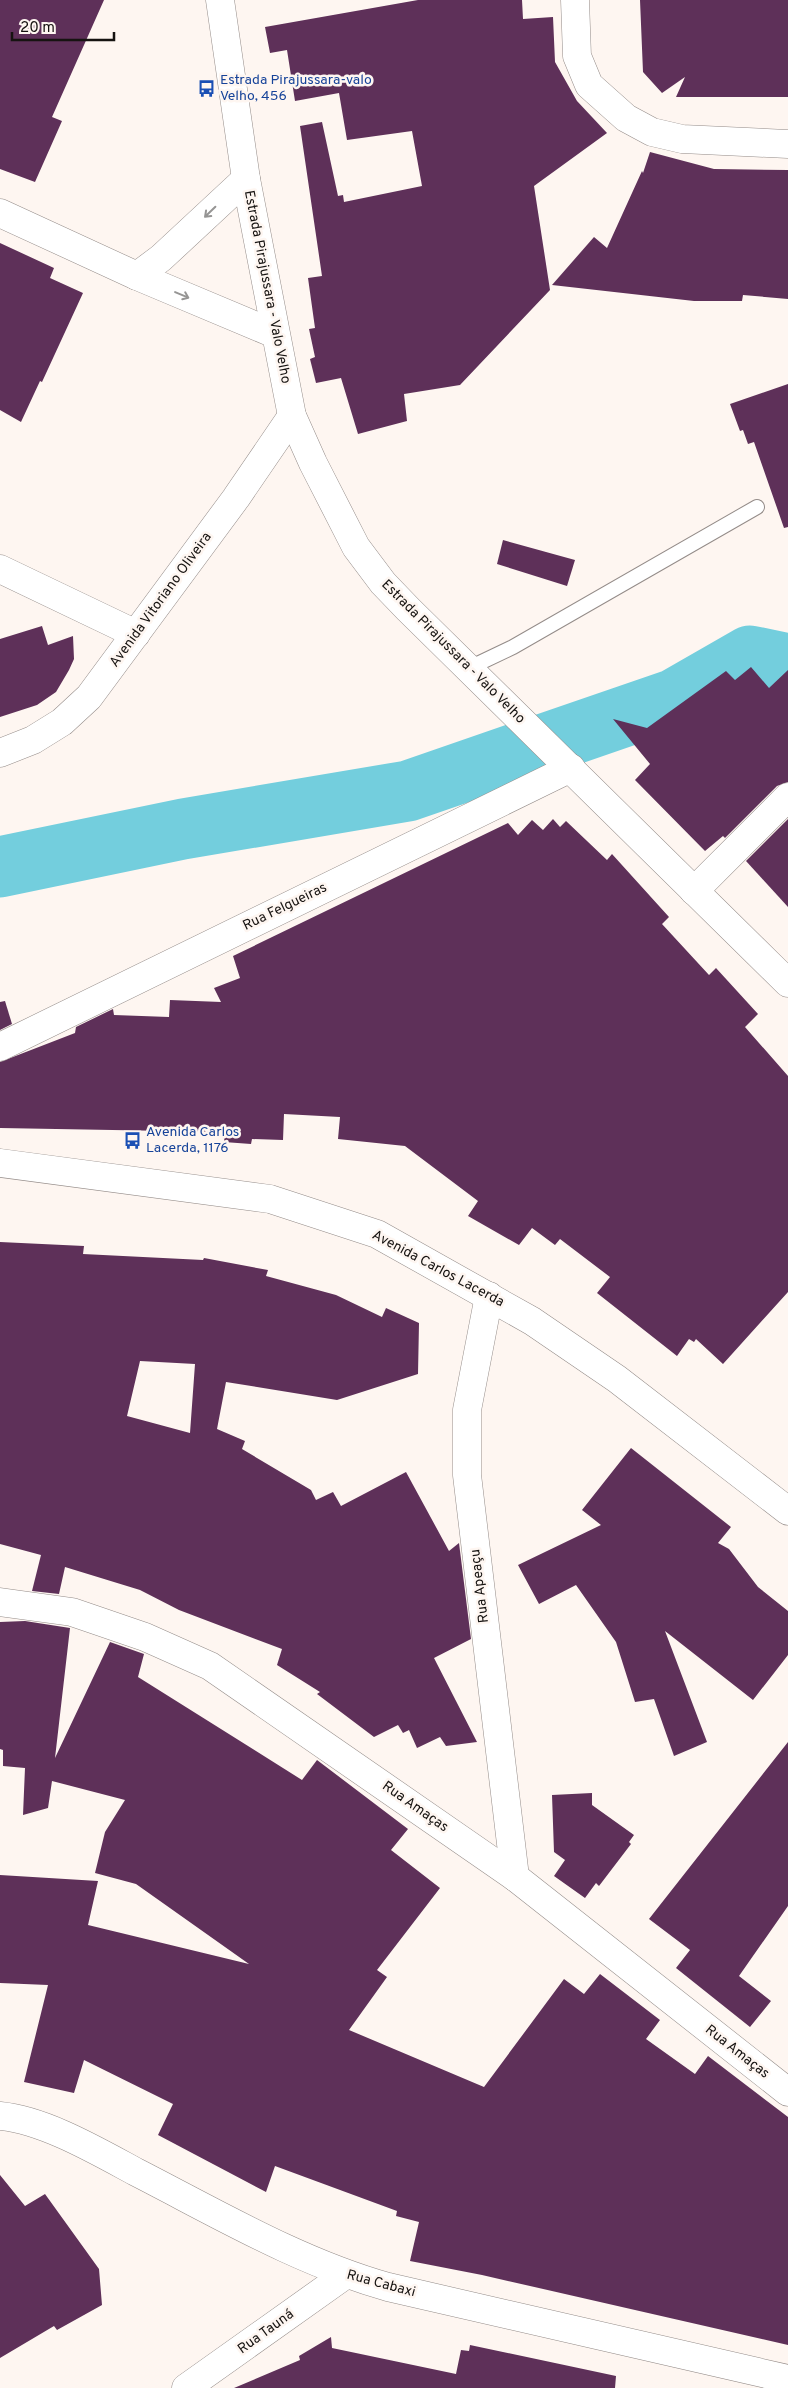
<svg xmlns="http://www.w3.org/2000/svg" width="788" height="2388" font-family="Overpass,sans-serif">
<rect width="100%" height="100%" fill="#fef6f1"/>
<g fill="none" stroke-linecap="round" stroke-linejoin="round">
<polyline stroke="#73cedd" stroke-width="61" points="0,867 183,829 408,791 675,699 750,656 788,664"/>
</g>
<g fill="#5e3059" fill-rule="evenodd">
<polygon points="0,0 104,0 52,117 62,121 35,182 0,169"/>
<polygon points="418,0 522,0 523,19 553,17 555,62 577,101 607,133 534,186 550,290 460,385 404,394 407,421 358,434 341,378 316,383 310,359 315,357 309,329 315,328 308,278 322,276 300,126 322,122 338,196 343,195 344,202 422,186 412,131 347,140 339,93 295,101 287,50 270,53 265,27"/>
<polygon points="640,0 788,0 788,97 676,97 685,77 662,93 643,72"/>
<polygon points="650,152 714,169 788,170 788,299 743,295 742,301 694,301 552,285 594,237 607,248 642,171 643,173"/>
<polygon points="0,243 54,268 50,278 83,293 42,382 40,381 21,422 0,410"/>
<polygon points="788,384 788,527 784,528 754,442 748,444 743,430 740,431 730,404"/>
<polygon points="503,540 575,560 567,586 497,564"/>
<polygon points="42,626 48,645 73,636 74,659 69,670 56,692 37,705 0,717 0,639"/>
<polygon points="751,667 769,688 788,670 788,782 777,786 725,838 723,836 705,851 635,780 650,764 613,719 647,728 726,671 735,680"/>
<polygon points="553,819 560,827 566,821 607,860 612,854 669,917 662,924 709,975 716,968 758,1014 745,1027 788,1076 788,1292 723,1364 696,1339 694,1342 689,1339 677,1356 597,1293 610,1277 560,1239 555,1245 532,1228 519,1245 468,1216 478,1201 405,1146 338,1139 340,1117 284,1114 283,1140 252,1139 251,1144 224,1142 225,1132 0,1128 0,1062 75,1033 76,1027 113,1009 114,1015 169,1017 170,1000 221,1002 214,988 240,978 233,956 508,823 518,835 532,820 543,830"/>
<polygon points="788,819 788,907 746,861"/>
<polygon points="5,1001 12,1024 0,1030 0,1002"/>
<path d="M0,1242L84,1246L83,1254L203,1260L204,1258L268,1270L266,1276L336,1295L382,1317L386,1308L419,1323L418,1374L337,1400L226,1382L217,1429L245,1441L242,1449L311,1490L316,1500L333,1492L341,1506L406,1472L449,1551L459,1543L471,1639L434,1658L477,1742L446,1746L440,1737L417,1748L409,1730L403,1733L398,1725L374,1737L317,1694L320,1692L277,1665L282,1649L179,1610L140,1590L65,1567L59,1594L32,1591L41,1555L0,1544ZM140,1361L195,1364L190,1433L127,1416Z"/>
<polygon points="631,1448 731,1527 718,1543 729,1549 758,1587 788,1611 788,1655 753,1700 665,1631 707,1742 674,1756 654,1699 635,1702 616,1642 576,1585 539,1604 518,1565 601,1525 582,1510"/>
<polygon points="25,1621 70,1628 55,1758 110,1642 144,1654 138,1677 302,1780 317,1760 408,1829 391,1850 440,1888 377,1970 387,1977 349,2030 484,2087 564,1979 584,1994 600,1974 660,2020 646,2039 695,2074 708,2056 788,2117 788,2345 482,2275 410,2261 419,2222 396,2216 397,2211 275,2166 266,2192 158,2135 173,2104 84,2060 74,2093 24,2082 48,1985 0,1983 0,1875 98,1881 88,1925 249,1964 136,1884 95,1873 105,1832 125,1800 52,1781 48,1808 23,1815 25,1768 3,1766 3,1750 0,1749 0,1622"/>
<polygon points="788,1742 788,1906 739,1976 771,2001 750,2027 676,1968 690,1950 649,1919"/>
<polygon points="592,1793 592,1805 634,1835 629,1842 631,1844 599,1886 596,1883 585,1898 554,1876 565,1860 554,1852 552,1795"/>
<polygon points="0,2175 25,2206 45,2194 99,2269 102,2305 57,2330 54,2326 0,2358"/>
<polygon points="331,2337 332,2348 456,2374 461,2350 469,2351 470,2345 616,2376 615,2388 234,2388 300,2360 299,2356"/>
</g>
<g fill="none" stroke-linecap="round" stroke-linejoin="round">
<defs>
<polyline id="lane" points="469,668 513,647 757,507"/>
<g id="street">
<polyline points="575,0 577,56 589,85 626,118 652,132 682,139 788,144"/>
<polyline points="0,213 137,276 275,334"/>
<polyline points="137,276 161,258 246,179"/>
<polyline points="0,569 136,634"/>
<polyline points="0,753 33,740 62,722 89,697 236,498 292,416"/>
<polyline points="694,891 788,797"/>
<polyline points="489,1296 467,1410 467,1475 515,1877"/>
<polyline points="0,1602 72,1612 145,1637 210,1666 515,1877 788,2092"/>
<polyline points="186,2388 345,2275"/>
</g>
<g id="secondary">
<polyline points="0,1047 571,768"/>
<polyline points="0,1163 270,1199 377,1234 532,1321 617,1379 788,1511"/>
<path d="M0,2116C44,2120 97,2151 136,2172C218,2214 299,2262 388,2287L788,2379"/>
</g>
<polyline id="primary" points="220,0 246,179 292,416 313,463 356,547 383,583 408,609 788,983"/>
</defs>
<use href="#lane" stroke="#948c89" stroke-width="16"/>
<use href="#street" stroke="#948c89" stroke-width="29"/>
<use href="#secondary" stroke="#948c89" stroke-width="29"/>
<use href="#primary" stroke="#948c89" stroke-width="29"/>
<use href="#lane" stroke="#fff" stroke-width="14"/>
<use href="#street" stroke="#fff" stroke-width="28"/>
<use href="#secondary" stroke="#fff" stroke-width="28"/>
<use href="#primary" stroke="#fff" stroke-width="28"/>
</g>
<defs><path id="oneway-shaft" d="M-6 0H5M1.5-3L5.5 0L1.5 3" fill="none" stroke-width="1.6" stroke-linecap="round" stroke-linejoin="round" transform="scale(1.25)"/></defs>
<g stroke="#969594">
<use href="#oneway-shaft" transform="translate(210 212) rotate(136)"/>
<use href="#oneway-shaft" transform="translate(182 295) rotate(23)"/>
</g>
<defs>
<symbol id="bus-bare" viewBox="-9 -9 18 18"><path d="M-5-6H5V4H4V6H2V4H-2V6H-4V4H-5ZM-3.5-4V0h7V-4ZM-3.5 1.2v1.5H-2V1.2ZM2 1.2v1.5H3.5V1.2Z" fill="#1a4fb4" stroke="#fef6f1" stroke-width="2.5" paint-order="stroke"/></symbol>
</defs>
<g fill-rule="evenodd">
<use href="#bus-bare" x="194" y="76" width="25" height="25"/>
<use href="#bus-bare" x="120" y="1128" width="25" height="25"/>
</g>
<g text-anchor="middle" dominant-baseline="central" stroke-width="5" stroke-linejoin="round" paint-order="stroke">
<g font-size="14" fill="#164399" stroke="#fef6f1" text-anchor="start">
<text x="220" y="80">Estrada Pirajussara-valo<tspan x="220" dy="16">Velho, 456</tspan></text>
<text x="146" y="1132">Avenida Carlos<tspan x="146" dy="16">Lacerda, 1176</tspan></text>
</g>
<g font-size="14" fill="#161311" stroke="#fef6f1">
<text transform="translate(267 287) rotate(79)">Estrada Pirajussara - Valo Velho</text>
<text transform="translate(161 600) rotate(-54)">Avenida Vitoriano Oliveira</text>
<text transform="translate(453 652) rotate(45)">Estrada Pirajussara - Valo Velho</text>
<text transform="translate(285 907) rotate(-26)">Rua Felgueiras</text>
<text transform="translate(438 1269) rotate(28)">Avenida Carlos Lacerda</text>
<text transform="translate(480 1586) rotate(-97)">Rua Apeaçu</text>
<text transform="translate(415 1807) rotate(35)">Rua Amaças</text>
<text transform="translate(737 2052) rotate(38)">Rua Amaças</text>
<text transform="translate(381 2284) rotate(15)">Rua Cabaxi</text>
<text transform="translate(266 2332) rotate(-36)">Rua Tauná</text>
</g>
</g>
<path d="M12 32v8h102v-8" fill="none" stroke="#161311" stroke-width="2.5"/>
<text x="20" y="32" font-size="15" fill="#161311" stroke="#fef6f1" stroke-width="4" paint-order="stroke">20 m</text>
</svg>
